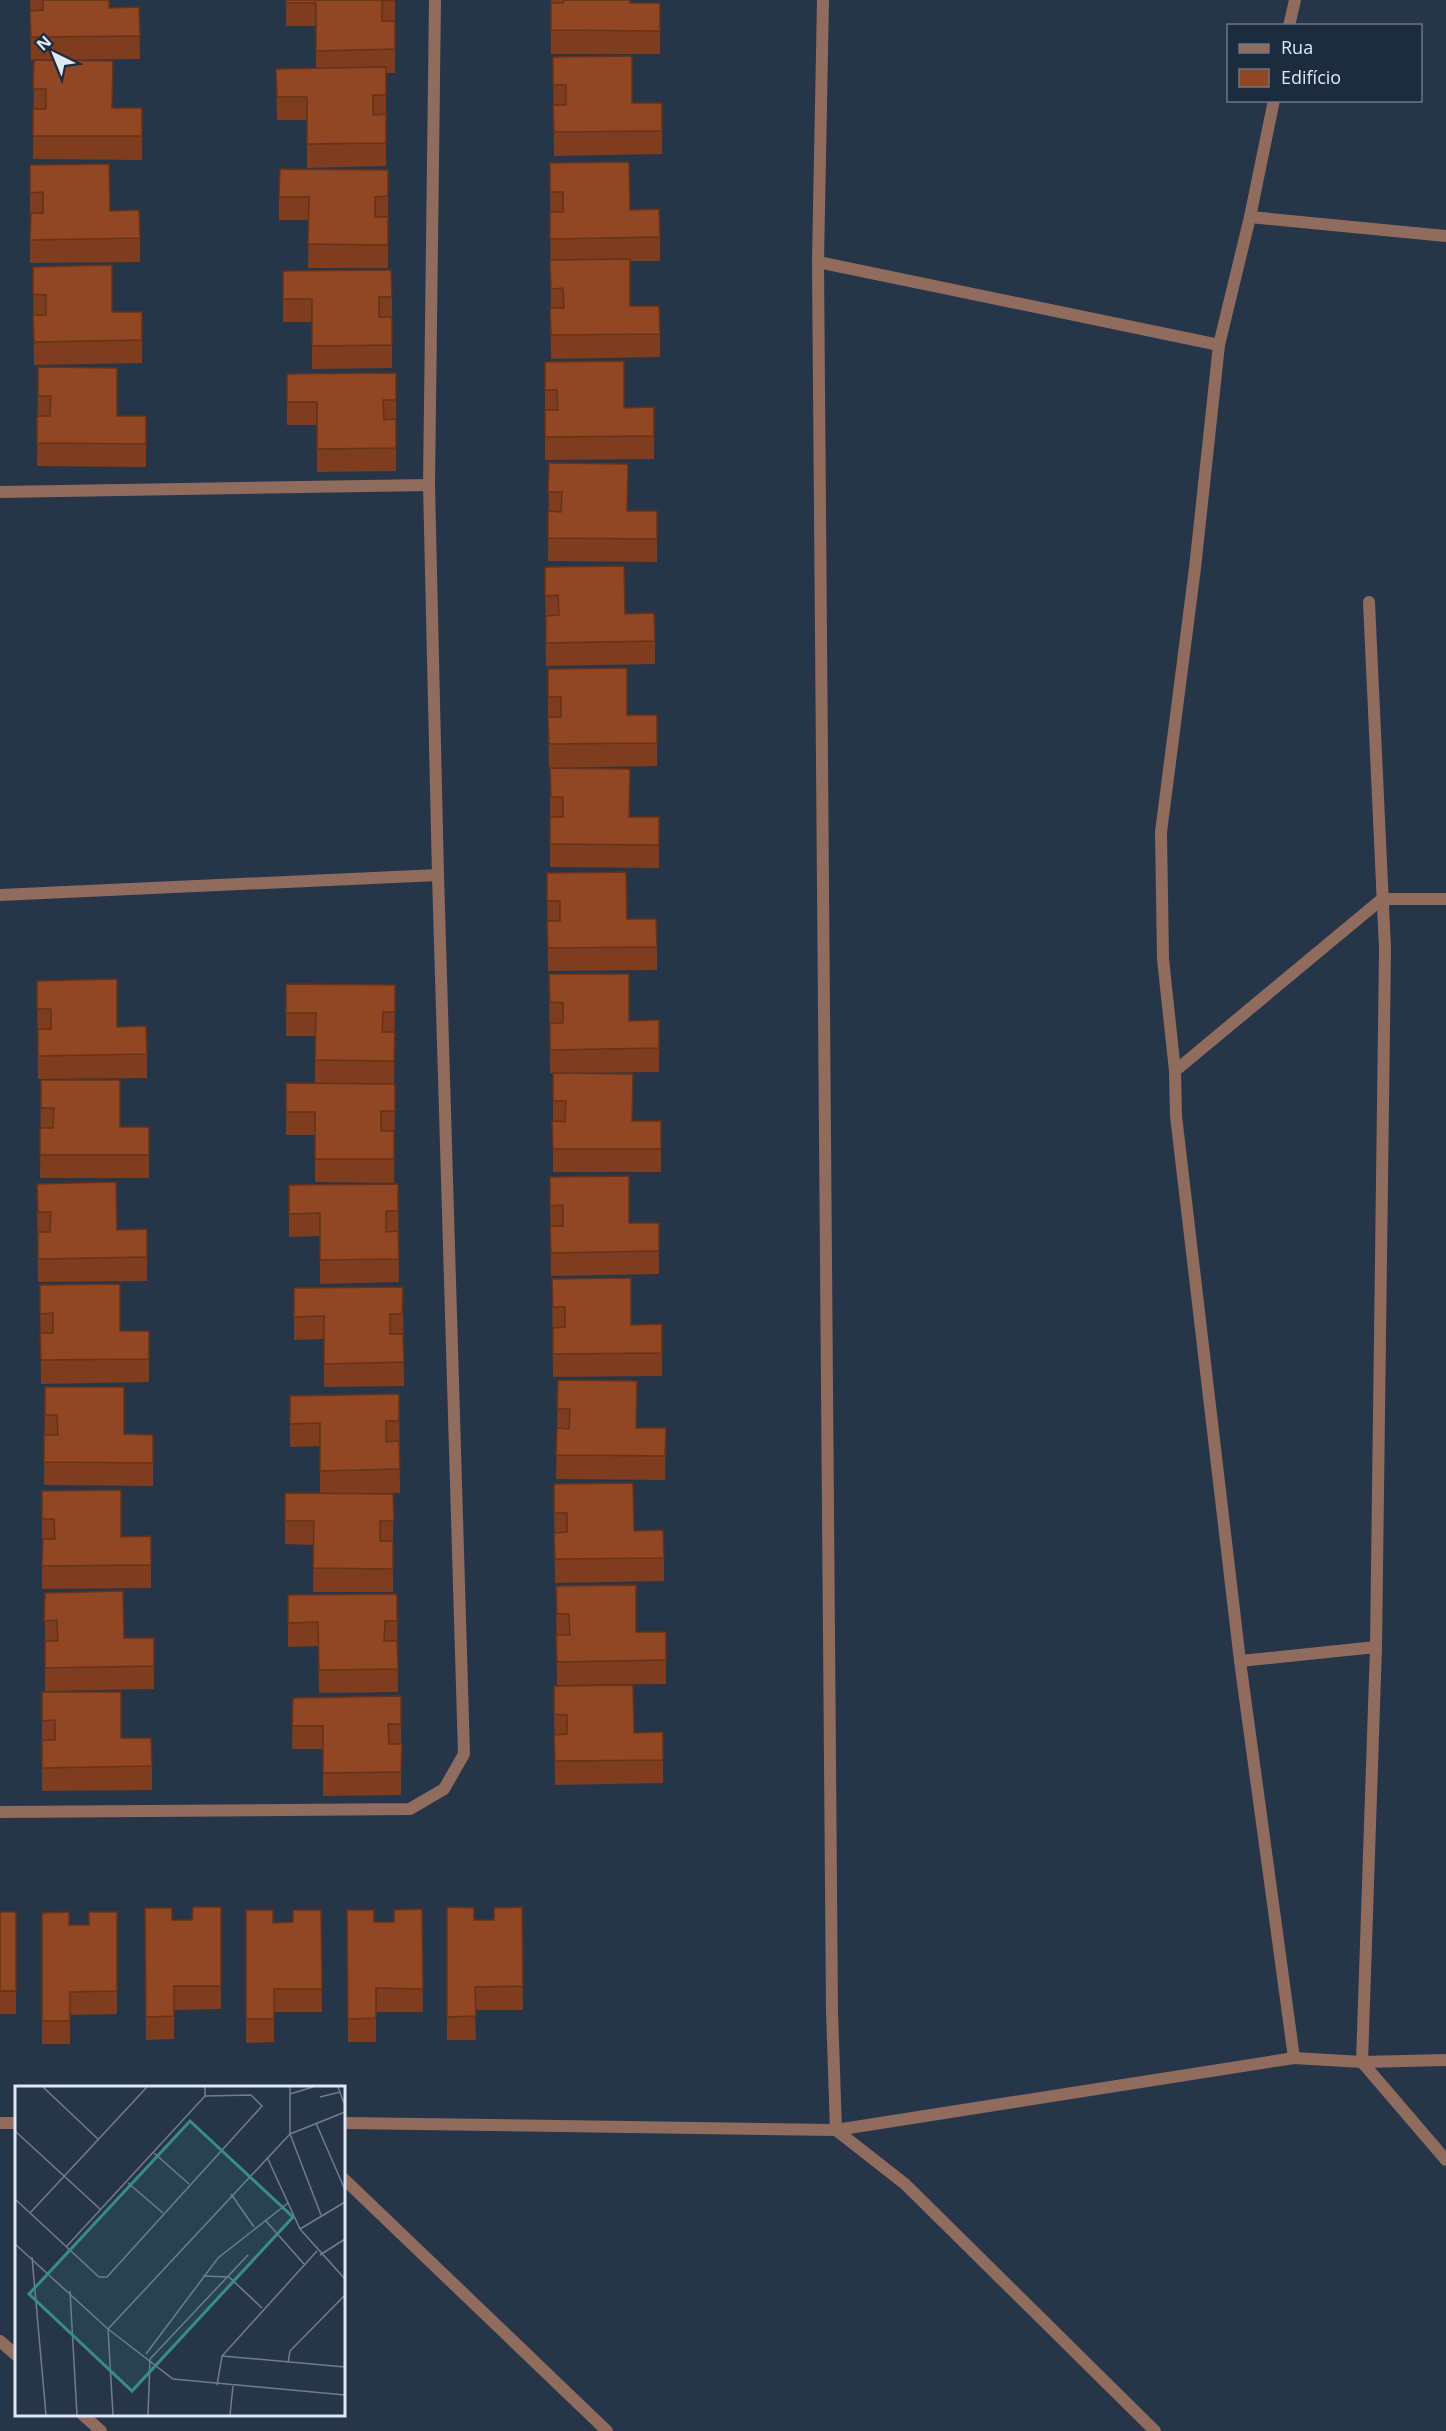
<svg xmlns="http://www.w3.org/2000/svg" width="1446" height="2431" font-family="'Open Sans',sans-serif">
<rect width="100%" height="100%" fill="#273549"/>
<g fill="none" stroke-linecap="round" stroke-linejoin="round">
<g stroke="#8f6c5d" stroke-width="12">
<polyline points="823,0 818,262 832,2011 836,2130"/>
<polyline points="1289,26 1295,0"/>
<polyline points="1274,100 1250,217 1219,345 1195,568 1161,832 1163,959 1175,1071 1176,1116 1240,1661 1294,2058"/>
<polyline points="1250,217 1446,236"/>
<polyline points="818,262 1219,345"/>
<polyline points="0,492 429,485"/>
<polyline points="1369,602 1385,949 1376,1647 1362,2062 1446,2160"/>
<polyline points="0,895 438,875"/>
<polyline points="1175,1071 1382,899 1446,899"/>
<polyline points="1240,1661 1376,1647"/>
<polyline points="0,1812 410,1809 444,1789 464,1754 438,875 429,485 435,0"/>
<polyline points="0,2123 16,2123"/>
<polyline points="344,2123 836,2130 1294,2058 1362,2062 1446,2060"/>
<polyline points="836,2130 905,2184 1155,2431"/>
<polyline points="344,2179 607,2431"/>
<polyline points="0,2341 16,2355"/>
<polyline points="82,2414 101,2431"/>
</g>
</g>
<g fill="#7e3d1f">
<polygon points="30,0 109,0 109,8 139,7 140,59 31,60"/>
<polygon points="286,0 395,0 395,73 386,73 386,166 307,168 307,120 277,120 276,69 316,68 316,26 286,26"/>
<polygon points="551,0 631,0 631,3 660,3 660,54 551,54"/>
<polygon points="553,57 632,103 662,103 662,154 554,156"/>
<polygon points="34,60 113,108 142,108 142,160 33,159"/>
<polygon points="550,163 630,210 660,237 660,261 630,261 630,306 660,334 660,357 551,359"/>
<polygon points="30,165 110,211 140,238 140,262 30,263"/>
<polygon points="388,170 388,268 308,268 309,220 279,220 279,197"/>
<polygon points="33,267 112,312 142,312 142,363 34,365"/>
<polygon points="283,271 392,297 392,368 312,369 312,322 283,322"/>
<polygon points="545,362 624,408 654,407 654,459 545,460"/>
<polygon points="38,367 117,416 146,416 146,467 37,466"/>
<polygon points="287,374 396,400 396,471 317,472 317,425 287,425"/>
<polygon points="549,463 628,511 657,511 657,562 548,561"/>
<polygon points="545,567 625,614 655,641 655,664 546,666"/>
<polygon points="548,669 627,715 657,715 657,766 549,768 548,721"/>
<polygon points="550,768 630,817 659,817 659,868 550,867"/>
<polygon points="547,873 627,919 657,947 657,970 548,971"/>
<polygon points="549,974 629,1021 659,1020 659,1072 567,1073 633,1074 632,1121 661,1121 661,1172 553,1172 553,1073 550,1073"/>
<polygon points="37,981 117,1027 147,1054 147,1078 38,1079"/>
<polygon points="286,984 395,985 394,1084 315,1083 315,1036 286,1036"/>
<polygon points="41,1080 120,1127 149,1127 149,1178 40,1178"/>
<polygon points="286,1083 395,1084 394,1183 315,1182 315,1135 286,1135"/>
<polygon points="550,1177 629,1223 659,1223 659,1274 551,1276"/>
<polygon points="37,1184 117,1230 147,1229 147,1281 38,1282"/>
<polygon points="398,1184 399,1282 320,1284 320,1236 289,1237 289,1185"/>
<polygon points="552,1279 631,1325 662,1324 662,1376 553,1377"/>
<polygon points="40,1285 120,1331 149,1331 149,1382 41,1384"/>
<polygon points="403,1287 404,1386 324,1387 324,1339 294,1340 294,1288"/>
<polygon points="558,1380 636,1428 666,1428 665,1480 556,1479"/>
<polygon points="45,1387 124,1434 153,1435 153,1486 44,1485"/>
<polygon points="399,1394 400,1493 355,1493 393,1494 393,1592 313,1592 314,1545 285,1544 285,1493 320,1493 320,1446 290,1447 290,1396"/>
<polygon points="554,1484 634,1531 664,1558 664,1581 555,1583"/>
<polygon points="42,1491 121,1537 151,1536 151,1588 42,1589"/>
<polygon points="556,1586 636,1632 666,1632 666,1684 557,1685"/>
<polygon points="45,1593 124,1638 154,1638 154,1689 45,1691"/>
<polygon points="397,1594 398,1692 319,1693 318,1646 288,1647 288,1595"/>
<polygon points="554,1686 634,1733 663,1732 663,1783 555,1785"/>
<polygon points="42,1692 121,1738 152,1766 152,1790 42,1791"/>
<polygon points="401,1696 401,1795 323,1796 323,1749 292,1749 293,1698"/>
<polygon points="221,1907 221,2009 174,2010 174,2039 146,2040 145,1908 172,1920 192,1920"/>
<polygon points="447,1907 474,1920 494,1920 522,1907 523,2010 475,2010 476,2040 447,2040"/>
<polygon points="422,1909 423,2012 376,2012 376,2042 348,2042 347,1910 374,1922 394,1922"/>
<polygon points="246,1910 273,1923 293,1922 321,1910 322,2012 274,2012 274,2042 246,2043"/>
<rect x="0" y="1912" width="16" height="102"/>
<polygon points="117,1912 117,2014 70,2015 70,2044 42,2044 42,1913 69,1925 89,1925"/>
</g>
<polygon fill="#663219" points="395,1032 395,1055 394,1084 394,1061"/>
<g fill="#924724" stroke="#663219" stroke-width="1.5">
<polygon points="43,0 109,0 109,8 139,7 140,36 31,37 30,11 43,10"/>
<polygon points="286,0 395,0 382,1 382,21 395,21 395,49 316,51 316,3 286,3"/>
<polygon points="564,0 630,0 630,3 660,3 660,31 551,30 551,3 563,3"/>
<polygon points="632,56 632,103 662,103 662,131 554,132 553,105 566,105 566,85 553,85 553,57"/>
<polygon points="34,60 113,61 112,108 142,108 142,136 33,136 33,109 46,109 46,89 33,89"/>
<polygon points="386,67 386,95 373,95 373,115 386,114 386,143 307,144 307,97 277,97 276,69"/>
<polygon points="629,162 630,210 659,209 660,237 550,239 550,212 563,212 563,192 550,192 550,163"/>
<polygon points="109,164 110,211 139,210 140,238 30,240 31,213 43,213 43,192 30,193 30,165"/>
<polygon points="280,169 388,170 388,196 375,197 375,217 388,217 388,245 308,244 309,197 279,197"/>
<polygon points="630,259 630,306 659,306 660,334 551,335 550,308 564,308 563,288 551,289 550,260"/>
<polygon points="112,265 112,312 142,312 142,340 34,342 33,315 46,315 46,295 33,294 33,267"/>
<polygon points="391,270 392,297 379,297 379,317 392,317 392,345 312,346 312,299 283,299 283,271"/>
<polygon points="624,361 624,408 654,407 654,436 545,437 545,410 558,410 557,390 545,390 545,362"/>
<polygon points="38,367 117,368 117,416 146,416 146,444 37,443 37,416 50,416 51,396 38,396"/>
<polygon points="396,373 396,400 383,400 384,420 396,419 396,448 317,449 317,402 287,402 287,374"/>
<polygon points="549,463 628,464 627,511 657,511 657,539 548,538 548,511 561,512 562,492 548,492"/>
<polygon points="624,566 625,614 654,613 655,641 546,643 546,616 559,615 558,595 545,596 545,567"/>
<polygon points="627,668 627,715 657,715 657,743 549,744 548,717 561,717 561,697 548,697 548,669"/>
<polygon points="550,768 630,769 629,817 659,817 659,845 550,844 550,817 563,817 563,797 551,797"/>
<polygon points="626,872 627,919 656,919 657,947 548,948 547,921 560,921 560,901 547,901 547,873"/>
<polygon points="549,974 629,974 629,1021 659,1020 659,1048 550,1050 550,1023 563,1023 563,1003 550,1002"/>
<polygon points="117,979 117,1027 146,1026 147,1054 38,1056 38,1029 51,1029 51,1009 37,1009 37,981"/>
<polygon points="286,984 395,985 395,1012 383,1012 382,1032 395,1032 394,1061 315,1060 316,1013 286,1013"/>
<polygon points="553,1073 633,1074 632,1121 661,1121 661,1149 553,1149 552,1121 565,1122 566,1101 553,1101"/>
<polygon points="41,1080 120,1080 120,1127 149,1127 149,1155 40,1155 40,1128 53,1128 54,1108 41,1108"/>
<polygon points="286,1083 395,1084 395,1111 381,1111 381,1131 394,1131 394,1159 315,1159 315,1112 286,1112"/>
<polygon points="629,1176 629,1223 659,1223 659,1251 551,1253 550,1226 563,1226 563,1205 550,1206 550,1177"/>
<polygon points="116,1182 117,1230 147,1229 147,1257 38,1259 38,1232 50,1232 51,1212 38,1212 37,1184"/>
<polygon points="398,1184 398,1211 386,1211 386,1232 398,1231 399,1259 320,1260 320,1213 289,1214 289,1185"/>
<polygon points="631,1278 631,1325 662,1324 662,1353 553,1354 553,1328 565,1327 565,1307 553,1307 552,1279"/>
<polygon points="120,1284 120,1331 149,1331 149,1359 41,1360 40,1333 53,1333 53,1313 40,1314 40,1285"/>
<polygon points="403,1287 402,1314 390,1314 390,1334 403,1334 404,1362 324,1364 324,1316 294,1317 294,1288"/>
<polygon points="558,1380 637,1381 636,1428 666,1428 665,1456 556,1455 557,1428 569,1429 570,1409 557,1409"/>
<polygon points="45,1387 124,1387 124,1434 153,1435 153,1463 44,1462 44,1435 58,1435 57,1415 45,1415"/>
<polygon points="399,1394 399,1421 386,1421 386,1442 399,1441 400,1469 320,1471 320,1423 290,1424 290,1396"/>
<polygon points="633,1483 634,1531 663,1530 664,1558 555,1559 554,1533 567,1532 567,1513 554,1513 554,1484"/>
<polygon points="121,1490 121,1537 151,1536 151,1565 42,1566 43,1539 55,1539 54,1519 42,1519 42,1491"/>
<polygon points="285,1493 393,1494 394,1521 380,1521 380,1541 393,1541 393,1569 313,1568 314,1521 285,1521"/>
<polygon points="636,1585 636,1632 666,1632 666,1660 557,1662 556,1635 570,1635 569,1614 557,1614 556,1586"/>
<polygon points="123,1591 124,1638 154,1638 154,1666 45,1668 45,1641 58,1641 57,1620 44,1621 45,1593"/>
<polygon points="397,1594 397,1621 385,1621 384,1641 397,1641 398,1669 319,1670 318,1622 288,1623 288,1595"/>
<polygon points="633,1685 634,1733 663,1732 663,1760 555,1761 554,1735 567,1734 567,1715 554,1714 554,1686"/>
<polygon points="42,1692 121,1692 121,1738 151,1738 152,1766 42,1768 42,1740 55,1740 55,1720 42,1721"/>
<polygon points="401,1696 401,1724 388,1724 389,1744 402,1744 401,1772 323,1773 323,1726 292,1726 293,1698"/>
<polygon points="193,1907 221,1907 221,1986 174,1986 174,2016 146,2017 145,1908 172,1908 172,1920 192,1920"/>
<polygon points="447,1907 474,1908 474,1920 494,1920 494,1908 522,1907 523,1986 475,1987 476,2016 447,2017"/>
<polygon points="422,1909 423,1989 376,1988 376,2018 348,2019 347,1910 374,1910 374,1922 394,1922 394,1910"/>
<polygon points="246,1910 273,1910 273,1923 293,1922 293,1910 321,1910 322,1989 274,1989 274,2019 246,2019"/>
<rect x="0" y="1912" width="16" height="79"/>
<polygon points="69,1912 69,1925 89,1925 89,1912 117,1912 117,1991 70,1992 70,2021 42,2021 42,1913"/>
</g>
<g transform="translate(15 2086)">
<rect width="330" height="330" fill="#273549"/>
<path fill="none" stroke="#717d8e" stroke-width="1.5" d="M28,1L84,54M323,1L330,20M275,8L298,1M305,11L325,6M301,37L330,104M0,45L85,123M139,67L174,98M252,71L285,143L330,193M113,97L148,127M216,108L239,141M0,113L84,191H92L247,20L236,9L190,10M15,127L132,1M306,129L275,48L330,26M250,134L289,178M285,143L330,116M0,158L93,243L158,293L330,309M51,161L190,10V1M305,169L330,153M17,171L31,329M188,190L214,191L247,222M55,205L62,329M131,268L203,172L273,117M207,270L330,281M273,277L275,265L330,209M202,299L207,270L302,165M98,329L93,243L275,48V1M133,329L135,273L233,169M215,329L218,300"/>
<path fill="#398d89" fill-opacity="0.15" stroke="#398d89" stroke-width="3" d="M175,35L278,131L117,305L14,208Z"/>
<rect width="330" height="330" fill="none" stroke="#dfe8f5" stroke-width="3"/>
</g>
<rect x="1227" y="24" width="195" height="78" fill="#1d2b3e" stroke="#6b7787" stroke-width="1.5"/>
<rect x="1239" y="44" width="30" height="9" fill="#8f6c5d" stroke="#6b7787" stroke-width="1.5"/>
<text x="1281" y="54" font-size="18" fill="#dfe8f5">Rua</text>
<rect x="1239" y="69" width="30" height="18" fill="#924724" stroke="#6b7787" stroke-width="1.5"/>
<text x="1281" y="84" font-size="18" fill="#dfe8f5">Edifício</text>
<g transform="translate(54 54) rotate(317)" stroke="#1d2b3e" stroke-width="4.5" paint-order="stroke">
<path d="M0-4.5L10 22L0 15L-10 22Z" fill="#dfe8f5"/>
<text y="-9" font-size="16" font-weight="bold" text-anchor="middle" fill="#dfe8f5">N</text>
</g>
</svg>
